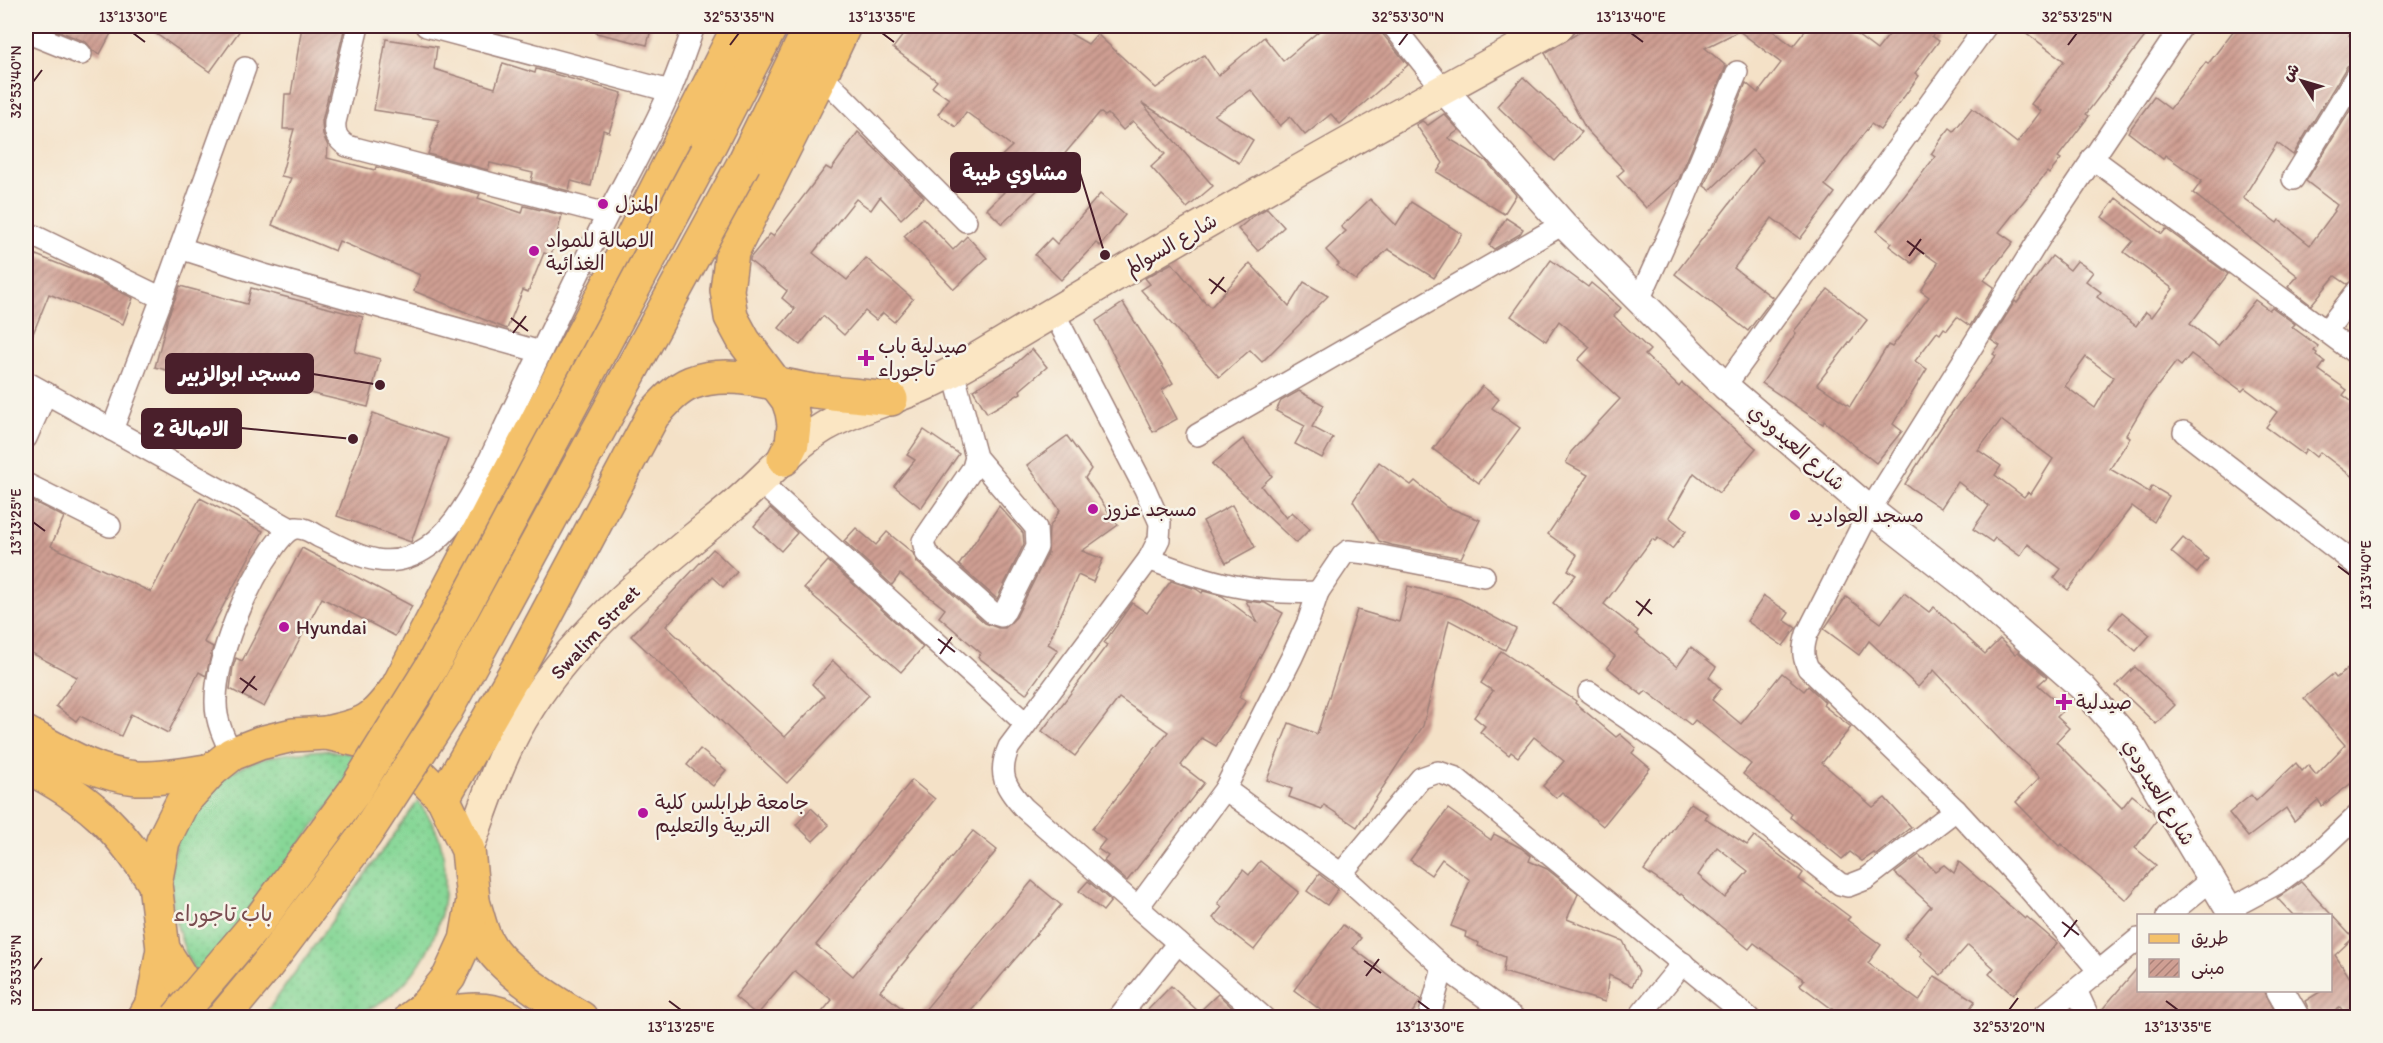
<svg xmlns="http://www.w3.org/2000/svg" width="2383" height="1043" font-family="Itim,'Playpen Sans Arabic',sans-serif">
<defs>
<pattern id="grass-dots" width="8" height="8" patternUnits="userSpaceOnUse" patternTransform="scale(1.5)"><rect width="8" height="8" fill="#87d797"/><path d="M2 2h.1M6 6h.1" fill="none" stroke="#76b882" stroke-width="1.8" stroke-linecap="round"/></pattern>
<pattern id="building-hatch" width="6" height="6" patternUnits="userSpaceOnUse" patternTransform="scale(1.5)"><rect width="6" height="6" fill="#cf9f93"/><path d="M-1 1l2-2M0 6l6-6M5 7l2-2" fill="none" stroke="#aa8178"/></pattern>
</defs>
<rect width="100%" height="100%" fill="#f7f3e8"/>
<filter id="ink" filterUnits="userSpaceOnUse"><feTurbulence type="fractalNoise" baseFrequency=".0167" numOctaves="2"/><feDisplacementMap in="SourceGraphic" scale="12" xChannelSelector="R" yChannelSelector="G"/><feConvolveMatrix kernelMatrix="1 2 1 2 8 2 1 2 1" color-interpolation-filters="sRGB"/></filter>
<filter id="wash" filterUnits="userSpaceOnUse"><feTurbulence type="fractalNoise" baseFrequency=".008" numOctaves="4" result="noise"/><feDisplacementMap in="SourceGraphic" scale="24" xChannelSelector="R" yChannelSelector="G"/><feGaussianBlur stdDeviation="1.35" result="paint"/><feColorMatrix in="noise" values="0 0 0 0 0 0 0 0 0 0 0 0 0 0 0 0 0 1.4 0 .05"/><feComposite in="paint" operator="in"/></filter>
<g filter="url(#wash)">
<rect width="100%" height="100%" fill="#f4e1c7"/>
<g fill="url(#grass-dots)" stroke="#687b61" stroke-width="1.5">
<path d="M325,750L347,753L365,759L198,979C176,936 163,889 177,841C182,824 197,809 209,796C216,789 223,778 231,773C257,755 295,752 325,750Z"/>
<path d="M418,801C427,814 438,829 441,845C457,907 426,984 366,1010C361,1013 355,1016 349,1017C341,1019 331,1018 322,1018C302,1018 282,1018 263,1017Z"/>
</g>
<g id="blocks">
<g fill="url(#building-hatch)" fill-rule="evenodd">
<polygon points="46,26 115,26 100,54 93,51 86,42"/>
<polygon points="145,26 243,26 210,72"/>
<polygon points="302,26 345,26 322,121 323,135 328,146 327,158 375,170 376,167 480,194 478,198 522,213 524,206 562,215 551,255 544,253 528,292 523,290 507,329 414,291 420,275 339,241 335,251 272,225 291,178 281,176 294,129 283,129 285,94 291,94"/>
<polygon points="597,26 652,26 647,45 596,33"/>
<polygon points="910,26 1057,26 1088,44 1097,34 1156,88 1204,55 1218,76 1264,37 1283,61 1325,26 1376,26 1408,65 1340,124 1331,114 1305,135 1290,117 1280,126 1251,90 1214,115 1253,140 1239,163 1142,103 1213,186 1187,208 1151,167 1165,154 1133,121 1123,130 1108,114 1105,116 1100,112 1046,176 1049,179 1002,224 987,209 1004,192 985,172 1012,146 966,112 956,127 938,114 949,99 932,87 937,81 893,48"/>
<polygon points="1590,26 1630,26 1634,34 1650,26 1766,26 1793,46 1809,26 1845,26 1877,50 1896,26 1940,26 1932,36 1939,41 1915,73 1919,76 1880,130 1871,124 1825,185 1835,193 1800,239 1772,218 1734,268 1773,298 1748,331 1675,274 1763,160 1752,150 1710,190 1704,186 1746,83 1758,93 1781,63 1739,31 1705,48 1726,66 1679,179 1646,208 1617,176 1624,170 1586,129 1545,53"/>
<polygon points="2017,26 2153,26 2086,114 2089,116 2058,157 2061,159 2049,174 2047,172 1999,232 2013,242 1984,280 1994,287 1970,326 1957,317 1947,330 1944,328 1940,334 1937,332 1915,361 1927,369 1893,424 1902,431 1876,463 1824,421 1823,424 1762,383 1796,333 1794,331 1828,289 1867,320 1817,384 1850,406 1888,345 1892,347 1929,297 1921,291 1938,263 1921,251 1912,263 1889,246 1892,243 1877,231 1935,157 1931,154 1942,138 1950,128 1954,131 1972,108 2017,143 2041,111 2031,104 2064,61"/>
<polygon points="2237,26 2356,26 2349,35 2358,41 2358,60 2347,66 2293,155 2277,143 2243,198 2277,223 2279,220 2310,245 2335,211 2334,210 2337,205 2306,181 2358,98 2358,278 2347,284 2335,276 2311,305 2288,287 2298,276 2193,193 2202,181 2165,155 2163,159 2128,132 2154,97 2170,109 2206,62 2208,64"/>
<polygon points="386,39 437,47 434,69 495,88 503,63 535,73 536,69 622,93 609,132 603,130 591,186 571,181 569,191 531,181 533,173 490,163 488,170 428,154 439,120 374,110"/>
<polygon points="1523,77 1582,132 1555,161 1497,106"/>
<polygon points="1444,114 1459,130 1448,138 1486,161 1516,195 1504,214 1437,172 1443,163 1416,125 1422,121 1428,125"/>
<polygon points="858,132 924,197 901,219 880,197 871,210 856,199 813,253 847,280 866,258 913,299 894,322 883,313 876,320 865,311 844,335 823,316 800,345 779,328 795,309 782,298 787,291 750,261 750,258 770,234 773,236 826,167 831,170"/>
<polygon points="1100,194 1125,215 1100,246 1096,243 1061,280 1035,255 1051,238 1057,244"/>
<path d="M2116,198L2162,234L2166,229L2228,274L2190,324L2218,346L2255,300L2269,310L2272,307L2295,324L2292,327L2318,346L2314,351L2317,353L2316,355L2325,362L2319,370L2347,390L2343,395L2355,404L2350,411L2358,417V481L2320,452L2316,457L2306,449L2303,454L2266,427L2277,412L2245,388L2242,391L2191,354L2181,366L2176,362L2148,398L2126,435L2130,438L2110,469L2149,492L2152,486L2169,496L2154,522L2132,506L2068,590L2054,578L2061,569L2028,544L2020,556L1995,538L1992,542L1973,529L1989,506L1958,482L1941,508L1905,484L1942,426L1996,356L1993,354L2000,346L1991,340L2015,301L2017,303L2052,256L2070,270L2077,261L2093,272L2086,281L2101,292L2097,297L2136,326L2146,312L2152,317L2173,289L2124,252L2133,241L2102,217ZM2086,357L2113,377L2095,408L2065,386ZM2001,420L2053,459L2031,494L2028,492L2024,497L1995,475L2001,466L1978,450Z"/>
<polygon points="1370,199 1396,225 1411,202 1462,234 1434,278 1388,249 1356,280 1337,266 1339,264 1326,250 1346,231 1341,227"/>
<polygon points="1267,208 1284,227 1258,251 1238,229 1252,217"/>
<polygon points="923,218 953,250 967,236 987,258 954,289 904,236"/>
<polygon points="1506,218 1523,229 1520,234 1494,249 1489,245"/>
<polygon points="26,251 84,274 133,298 123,324 49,294 26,351"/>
<polygon points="1551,260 1588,287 1591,283 1621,308 1614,316 1650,350 1645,355 1679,387 1682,383 1756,448 1719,493 1694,473 1669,517 1686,531 1672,549 1658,538 1655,541 1652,539 1604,604 1638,631 1636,634 1677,667 1691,647 1716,667 1709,677 1721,689 1712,700 1741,724 1782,673 1804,691 1808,686 1825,702 1823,705 1851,727 1822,763 1873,807 1885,798 1911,827 1876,855 1874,853 1862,861 1850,852 1842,859 1790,817 1792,814 1743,774 1751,764 1695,720 1691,725 1646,691 1642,695 1607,667 1615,656 1553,603 1576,575 1568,570 1577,555 1548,534 1588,475 1566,463 1571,452 1620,399 1578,360 1590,347 1559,321 1546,341 1511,316"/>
<polygon points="1172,263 1206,304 1207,303 1211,307 1250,263 1289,306 1304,282 1328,296 1262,362 1250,350 1219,377 1141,290 1150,284 1145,278"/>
<polygon points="180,286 247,304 251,288 363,317 355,352 380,359 368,407 209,369 206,381 155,367 168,317"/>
<polygon points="1123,303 1173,383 1162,390 1177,419 1153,432 1096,321"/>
<polygon points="1032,349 1047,367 1020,390 1021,393 987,413 973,390 1012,367"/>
<polygon points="1482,386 1499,399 1492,408 1520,428 1479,483 1433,449"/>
<polygon points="1299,391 1324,405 1312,427 1333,438 1322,458 1295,444 1305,426 1276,411 1281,401"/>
<polygon points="373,413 448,439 411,542 337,516"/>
<polygon points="924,430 959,454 921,508 894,486 915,460 907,455"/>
<polygon points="1067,436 1091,469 1085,478 1118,525 1082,551 1103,559 1093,582 1078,575 1048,644 1058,650 1026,694 978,657 981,653 939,617 945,609 900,574 892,585 844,541 856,528 876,545 887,532 913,553 917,562 985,623 998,628 1005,628 1016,617 1048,553 1049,528 1060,510 1027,465"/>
<polygon points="1243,439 1272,476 1261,486 1286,518 1292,512 1310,529 1296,543 1212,464"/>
<polygon points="1379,462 1411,485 1415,481 1447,507 1480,520 1461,558 1392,545 1379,541 1353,501"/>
<polygon points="26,498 64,517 51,546 151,592 200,498 263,531 204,642 213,647 206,676 199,672 168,733 131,714 121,736 80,716 76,721 56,706 77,677 26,650"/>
<polygon points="1232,505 1255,547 1226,563 1203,521"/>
<polygon points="999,506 1023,533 1024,544 997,599 959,565"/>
<polygon points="770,508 797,533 781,551 754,526"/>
<polygon points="2183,538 2208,559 2197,573 2171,552"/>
<polygon points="302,548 412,606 395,636 322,598 264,707 230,689 233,667 236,658 242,661"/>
<polygon points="713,549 737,572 723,587 712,577 666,626 785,737 824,696 812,684 833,661 869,695 787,783 631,636"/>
<polygon points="828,561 923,647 901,672 804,588"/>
<polygon points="1171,581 1196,589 1202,593 1203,591 1222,596 1258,623 1246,601 1265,603 1283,613 1239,697 1246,701 1216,746 1202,738 1181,765 1204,783 1127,881 1104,861 1108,856 1098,849 1105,840 1092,829 1168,732 1119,698 1075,756 1042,731 1107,645 1104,643 1132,603 1147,613"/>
<polygon points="1408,586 1460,599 1516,629 1505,650 1449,620 1423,726 1357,827 1324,805 1322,809 1289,797 1292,789 1267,780 1289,723 1317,734 1357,610 1399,622"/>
<polygon points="1904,593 1929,612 1934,607 1985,654 2000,639 2015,654 2018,652 2047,677 2038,685 2065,709 2057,717 2069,728 2056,742 2122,808 2132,795 2152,811 2157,820 2135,848 2156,865 2126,900 2061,844 2059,846 2016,802 2040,777 2003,743 1934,670 1918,687 1869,641 1859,655 1824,629 1846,597 1881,623"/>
<polygon points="1764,596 1789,613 1784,620 1796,628 1783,646 1747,621"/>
<polygon points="2122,612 2150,635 2136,651 2109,628"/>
<polygon points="1501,651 1576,701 1575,703 1616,737 1620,734 1636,748 1632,753 1650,768 1603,826 1562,792 1556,798 1543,786 1564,761 1534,737 1518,757 1511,752 1509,755 1480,732 1485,726 1474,717 1493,691 1481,683"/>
<polygon points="2358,661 2358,778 2322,806 2318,800 2294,821 2286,808 2248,837 2229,813 2251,795 2256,801 2296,763 2302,771 2308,765 2316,775 2345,745 2304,698 2333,674 2336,678"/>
<polygon points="2135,667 2175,705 2156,724 2116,686"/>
<polygon points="700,749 726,770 713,786 687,765"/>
<polygon points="912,780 935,799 816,945 853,976 973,831 997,850 880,991 913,1017 818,1017 832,1000 795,971 757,1015 735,997"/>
<path d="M1691,803L1708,814L1705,818L1747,845L1754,836L1803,873L1799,879L1850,917L1847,920L1881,945L1868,963L1919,1001L1935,976L1975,1001L1964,1017H1843L1800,985L1804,980L1754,943L1749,949L1681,894L1680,895L1644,870ZM1717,847L1748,871L1725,898L1698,875Z"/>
<polygon points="811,808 829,825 813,841 796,825"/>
<polygon points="1448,809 1491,840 1494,834 1521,848 1531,856 1529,861 1547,869 1578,894 1567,919 1623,941 1639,972 1632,986 1609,975 1605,1002 1503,972 1505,957 1478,946 1479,943 1465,937 1466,932 1451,926 1470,880 1442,859 1431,875 1410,860"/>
<polygon points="1919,855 1935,871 1944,865 1954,873 1959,862 2025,919 2027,917 2057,943 2013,995 1989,974 1994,968 1968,945 1941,975 1920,956 1922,953 1904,938 1931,906 1895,873"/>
<polygon points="1260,861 1299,892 1254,950 1213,918 1222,907 1218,903 1243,870 1249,875"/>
<polygon points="1319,874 1338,889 1327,905 1307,891"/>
<polygon points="1032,881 1061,905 966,1017 919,1017"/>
<polygon points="1088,881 1111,901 1103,911 1079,891"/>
<polygon points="2301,882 2353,938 2335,955 2358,990 2358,1017 2348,1017 2341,1007 2325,1017 2312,1017 2305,1001 2323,990 2331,990 2331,915 2293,915 2277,898"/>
<polygon points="1343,925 1361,938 1353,948 1421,1000 1409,1017 1330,1017 1294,990"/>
<polygon points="2139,966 2139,990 2264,990 2278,1017 2101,1017 2100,1012"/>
<polygon points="1171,986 1199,1012 1218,994 1242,1017 1141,1017"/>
</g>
</g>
</g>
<g filter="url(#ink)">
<use href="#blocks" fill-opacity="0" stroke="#9f8079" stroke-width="1.5"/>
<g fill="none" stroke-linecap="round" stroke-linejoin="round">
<defs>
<g id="minor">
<path d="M358,26L335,122C334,133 337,139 347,146L607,214"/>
<polyline points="426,26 670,91"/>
<polyline points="1393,26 1443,89"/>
<polyline points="26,32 81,54"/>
<polyline points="821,75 966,221"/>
<polyline points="2092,158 2358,355"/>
<polyline points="2293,179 2358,73"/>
<polyline points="26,232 162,298 112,430"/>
<polyline points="180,248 261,274 541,352"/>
<polyline points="162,298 245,68"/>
<polyline points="1639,300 1678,214 1737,72"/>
<path d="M1053,311L1145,489L1160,523L1159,539L1149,559L1009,747C997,774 1005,787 1024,808L1264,1018"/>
<polyline points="2326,331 2358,290"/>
<polyline points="953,371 976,457 973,468 923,541 926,553 994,614 1001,616 1005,611 1037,547 1036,528 976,457"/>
<polyline points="26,382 291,529"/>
<polyline points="1725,386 1986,26"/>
<polyline points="2184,432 2358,566"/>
<polyline points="1197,435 1563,224"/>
<polyline points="26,438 46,393"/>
<polyline points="761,483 1025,723"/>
<polyline points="26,484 110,526"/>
<polyline points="1318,592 1343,555 1348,551 1366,553 1484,576"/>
<polyline points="1589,692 1663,743 1840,884 1848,886 1866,879 1956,810"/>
<path d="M232,754C224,738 216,722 216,703C215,657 248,583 274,547C279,540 287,529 296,528C304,527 312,532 318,536C357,555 388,575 428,547C466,521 491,455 511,414C537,361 562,307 588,254C614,199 646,146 670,91C679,69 687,47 694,26"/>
<polyline points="1225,789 1341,874 1443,967 1514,1018"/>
<polyline points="1341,874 1421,778 1438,772 1456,778 1749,1018"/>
<path d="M1138,907L1225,789L1292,657L1308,622L1318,592C1254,595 1207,582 1149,559"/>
<polyline points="2229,909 2276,884 2317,854 2358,815"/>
<polyline points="2167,916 2211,880"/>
<path d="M2138,939L2099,971L2028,888L1956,810L1808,668C1802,655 1803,647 1807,634L1870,510L2043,233L2182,26"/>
<polyline points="2076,990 2089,1018"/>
<polyline points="1118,1018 1178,943"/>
<polyline points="1429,1018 1443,967"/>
<polyline points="1638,1018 1683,963"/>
<polyline points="2041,1018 2099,971"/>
</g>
<g id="tertiary">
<polyline points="1443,89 1563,224 1725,386 1870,510 1962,582 2082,687 2127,738 2233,916"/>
<polyline points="2280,990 2296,1018"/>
</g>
<path id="secondary" d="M468,850C484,806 498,761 522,720C573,632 656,569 733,506C763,481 791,447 824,427C856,408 894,400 928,384C953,373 978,357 1002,343C1185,233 1372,128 1559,26"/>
<g id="primary">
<polyline points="706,152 771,26"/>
<polyline points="744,163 811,26"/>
<polyline points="784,459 792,443 794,425 792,412 788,400 744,341 731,317 727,290 732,252 821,75 844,26"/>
<path d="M26,733C61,752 97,775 137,778C162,779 187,774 212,770"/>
<path d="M326,733C367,724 372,722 397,688L606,289L739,26"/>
<path d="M26,766C88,798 117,825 155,884"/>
<path d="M443,798L523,659L653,415C664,403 676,389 691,383C730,368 775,385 814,391C839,394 865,396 891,399"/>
<path d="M473,902C478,915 480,930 487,942C501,969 554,1002 581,1018"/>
<polyline points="144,1018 153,1002 163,949"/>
<polyline points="218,1018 194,999 163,949 155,884 163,841 182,803 212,770 232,754 260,743 293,735 326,733 371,743 411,766 443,798 468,850 473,900 466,940 449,977 423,1009 411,1018"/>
<path d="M430,1018C457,1010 485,1005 511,1018"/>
</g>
</defs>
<use href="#minor" stroke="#9f8079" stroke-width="24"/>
<use href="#tertiary" stroke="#9f8079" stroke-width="30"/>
<use href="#secondary" stroke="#9f8079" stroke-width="33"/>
<use href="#primary" stroke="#9f8079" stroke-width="36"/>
<use href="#minor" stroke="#fff" stroke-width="21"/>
<use href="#tertiary" stroke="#fff" stroke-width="27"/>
<use href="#secondary" stroke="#fbe6c3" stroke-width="30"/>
<use href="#primary" stroke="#f4c16a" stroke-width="33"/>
<defs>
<g id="primary-bridge">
<polyline points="177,1018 259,921 354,792 431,668 706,152"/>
<polyline points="223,1018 267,965 365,835 444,714 744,163"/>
</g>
</defs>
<use href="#primary-bridge" stroke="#9f8079" stroke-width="36" stroke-linecap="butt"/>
<use href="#primary-bridge" stroke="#f4c16a" stroke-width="33"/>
</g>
</g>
<path fill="none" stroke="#4a1f2b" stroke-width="2" d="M133,33L145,42M882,33L894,42M1631,33L1643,42M730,45L739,33M1399,45L1408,33M2068,45L2077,33M33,82L42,70M1907,241L1924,254M1909,256L1921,239M1209,279L1226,292M1211,294L1224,277M511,318L528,331M513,333L526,316M33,522L45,531M2338,566L2350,575M1636,601L1652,614M1638,616L1650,599M938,639L955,652M940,654L952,637M240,678L257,690M242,693L255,676M2062,922L2079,935M2064,937L2077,920M1364,961L1381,973M33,970L42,958M1366,976L1379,959M669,1001L681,1010M1418,1001L1430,1010M2166,1001L2178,1010M2009,1010L2018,998"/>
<g fill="#b5179e" stroke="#f7f3e8" stroke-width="2">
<circle cx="603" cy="204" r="6"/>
<circle cx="534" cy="251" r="6"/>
<path d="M863 349h6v6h6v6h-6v6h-6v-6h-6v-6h6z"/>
<circle cx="1093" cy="509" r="6"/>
<circle cx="1795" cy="515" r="6"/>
<circle cx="284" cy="627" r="6"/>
<path d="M2061 693h6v6h6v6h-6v6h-6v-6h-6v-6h6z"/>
<circle cx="643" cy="813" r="6"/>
</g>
<g text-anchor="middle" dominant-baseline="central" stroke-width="5" stroke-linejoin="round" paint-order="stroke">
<g font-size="20" fill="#4a1f2b" stroke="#f7f3e8" text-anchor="start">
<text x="615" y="204">المنزل</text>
<text x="546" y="240">الاصالة للمواد<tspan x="546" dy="23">الغذائية</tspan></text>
<text x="878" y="346">صيدلية باب<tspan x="878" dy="23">تاجوراء</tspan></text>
<text x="1105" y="509">مسجد عزوز</text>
<text x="1807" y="515">مسجد العواديد</text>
<text x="296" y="627">Hyundai</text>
<text x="2076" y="702">صيدلية</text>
<text x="655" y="802">جامعة طرابلس كلية<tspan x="655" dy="23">التربية والتعليم</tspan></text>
</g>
<g font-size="20" fill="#4a1f2b" stroke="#f7f3e8">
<text transform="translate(1171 244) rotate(-30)">شارع السوالم</text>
<text transform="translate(1797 447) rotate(41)">شارع العيدودي</text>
<text transform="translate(595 632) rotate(-47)">Swalim Street</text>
<text transform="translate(2159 792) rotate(59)">شارع العيدودي</text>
</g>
<g font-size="22" fill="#794c4f" stroke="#f7f3e8">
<text x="223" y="913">باب تاجوراء</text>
</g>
</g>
<path fill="none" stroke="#4a1f2b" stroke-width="2" d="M1105 255L1080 173M380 385L313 374M353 439L241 428"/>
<g fill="#4a1f2b" stroke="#f7f3e8" stroke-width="2">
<circle cx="1105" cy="255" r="6"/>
<circle cx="380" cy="385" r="6"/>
<circle cx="353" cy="439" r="6"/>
</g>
<g fill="#4a1f2b" stroke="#4a1f2b" stroke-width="2">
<rect x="951" y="153" width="129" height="39" rx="6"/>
<rect x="166" y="354" width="147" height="39" rx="6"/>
<rect x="142" y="409" width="99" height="39" rx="6"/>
</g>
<g font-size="21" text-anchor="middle" font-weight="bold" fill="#fff">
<text x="1015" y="180">مشاوي طيبة</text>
<text x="240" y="381">مسجد ابوالزبير</text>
<text x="191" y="436">الاصالة 2</text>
</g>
<rect width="2383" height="1043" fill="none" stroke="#f7f3e8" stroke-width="66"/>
<rect x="2137" y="914" width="195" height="78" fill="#f7f3e8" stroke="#b29e9c" stroke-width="1.5"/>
<rect x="2149" y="934" width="30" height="9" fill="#f4c16a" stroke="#b29e9c" stroke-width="1.5"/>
<text x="2191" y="944" font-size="18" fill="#4a1f2b">طريق</text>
<rect x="2149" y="959" width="30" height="18" fill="url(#building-hatch)" stroke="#b29e9c" stroke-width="1.5"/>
<text x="2191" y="974" font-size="18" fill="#4a1f2b">مبنى</text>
<g transform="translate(2302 81) rotate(307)" stroke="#f7f3e8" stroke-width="4.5" paint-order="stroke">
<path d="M0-4.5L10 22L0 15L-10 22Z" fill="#4a1f2b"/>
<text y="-9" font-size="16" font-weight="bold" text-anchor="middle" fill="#4a1f2b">ش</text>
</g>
<rect x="33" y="33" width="2317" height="977" fill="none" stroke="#4a1f2b" stroke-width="2"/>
<g font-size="15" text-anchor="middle" fill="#4a1f2b">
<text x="133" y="22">13°13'30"E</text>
<text x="739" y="22">32°53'35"N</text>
<text x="882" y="22">13°13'35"E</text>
<text x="1408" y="22">32°53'30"N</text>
<text x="1631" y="22">13°13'40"E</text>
<text x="2077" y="22">32°53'25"N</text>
<text transform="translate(16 82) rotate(-90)" y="5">32°53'40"N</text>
<text transform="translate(16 522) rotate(-90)" y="5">13°13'25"E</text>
<text transform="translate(2366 575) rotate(-90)" y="5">13°13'40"E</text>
<text transform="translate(16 970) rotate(-90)" y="5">32°53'35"N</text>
<text x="681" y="1032">13°13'25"E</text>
<text x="1430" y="1032">13°13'30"E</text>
<text x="2009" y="1032">32°53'20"N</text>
<text x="2178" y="1032">13°13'35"E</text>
</g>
</svg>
